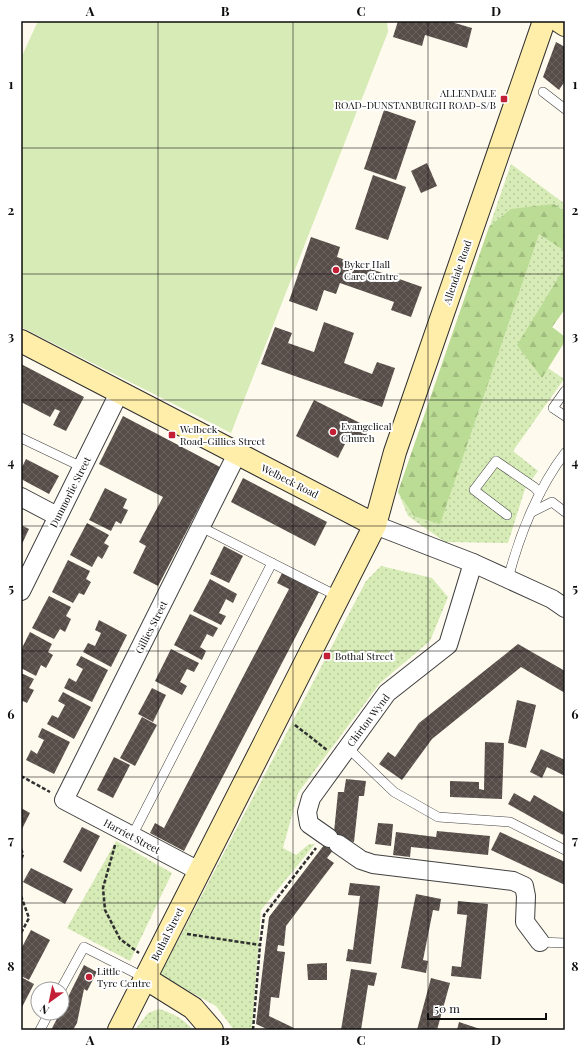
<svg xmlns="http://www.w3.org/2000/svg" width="586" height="1051" font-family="'Playfair Display',serif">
<defs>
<pattern id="grass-dots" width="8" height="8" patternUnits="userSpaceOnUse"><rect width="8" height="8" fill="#d6ebb6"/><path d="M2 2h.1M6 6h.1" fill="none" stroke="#b6c89b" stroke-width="1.8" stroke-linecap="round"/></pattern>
<pattern id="forest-firs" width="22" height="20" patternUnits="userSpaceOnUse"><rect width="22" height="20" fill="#bbdc94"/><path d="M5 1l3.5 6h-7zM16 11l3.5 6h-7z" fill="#a0bc7e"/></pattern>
<pattern id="building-cross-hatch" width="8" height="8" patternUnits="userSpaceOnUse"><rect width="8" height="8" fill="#564d49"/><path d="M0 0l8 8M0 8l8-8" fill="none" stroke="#69625f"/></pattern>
</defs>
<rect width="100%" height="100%" fill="#fffaee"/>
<g fill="url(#grass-dots)">
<polygon points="511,164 565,204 565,309 552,327 565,337 565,341 548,368 564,379 513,451 538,471 525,489 508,543 445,542 408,516 398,492"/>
<polygon points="381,566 432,578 448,597 430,641 380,683 298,793 283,848 296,855 309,844 315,844 261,910 252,1030 234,1030 216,1006 160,975 366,581"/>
<polygon points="116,841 172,873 130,961 67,928"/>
<path d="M159,1009C175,1014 182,1018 193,1030H135L148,1013Z"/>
</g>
<g fill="url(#forest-firs)">
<polygon points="554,204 565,212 565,251 539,234 440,524 414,516 398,492 489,227 511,209"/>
<polygon points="565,267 565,309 552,327 565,337 565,341 542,378 517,345"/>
</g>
<polygon fill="#d6ebb6" points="38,21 387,21 388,32 231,433 21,327 21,58"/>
<g fill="url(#building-cross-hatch)">
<polygon points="398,21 448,21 472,28 467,48 425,35 422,46 393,37"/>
<polygon points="556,42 565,47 565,81 559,90 543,77"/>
<polygon points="384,110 416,121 396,180 364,169"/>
<polygon points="427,163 437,186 421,193 411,171"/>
<polygon points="373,175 406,187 388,240 355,229"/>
<polygon points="311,237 340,247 337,257 422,287 411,317 391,310 394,302 340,283 336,294 324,290 317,311 289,301"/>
<polygon points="324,322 354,333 344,363 372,374 377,362 395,368 382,407 261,364 275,327 292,333 288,343 314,352"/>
<polygon points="21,364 84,397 66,431 53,425 60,411 55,409 50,417 21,402"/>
<polygon points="314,400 370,428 362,443 349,436 338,458 296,436"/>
<polygon points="123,416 220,467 158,586 133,573 146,546 139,542 163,497 99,464"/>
<polygon points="26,459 59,476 49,494 21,479 21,469"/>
<polygon points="243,478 327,522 315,546 231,502"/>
<polygon points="105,488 127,499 123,508 128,510 121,524 116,521 111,531 89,520"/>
<polygon points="87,523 109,535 104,543 109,546 102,559 98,556 92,567 70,555"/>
<polygon points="21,525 29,529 21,546"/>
<polygon points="224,546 243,556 229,583 210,574"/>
<polygon points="68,560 90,571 86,579 91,582 84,595 79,593 73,603 52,592"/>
<polygon points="282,573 319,592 184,851 150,833 155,823 164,828 289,589 277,583"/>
<polygon points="210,579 237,594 233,603 226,599 219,613 226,616 221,625 193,611"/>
<polygon points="49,596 71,607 66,616 71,619 65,632 60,629 54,639 32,628"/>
<polygon points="190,614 218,628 213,637 207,634 200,647 206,651 202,660 174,645"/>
<polygon points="99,620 127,635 111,667 83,652 88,643 95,646 101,633 95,630"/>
<polygon points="30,632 52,644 48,652 53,655 46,668 41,665 36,676 21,668 21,650"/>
<polygon points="518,644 565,671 565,693 521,667 432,739 402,780 379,764 388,752 395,757 419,723"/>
<polygon points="171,649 199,663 194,672 187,669 180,682 187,686 182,695 155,681"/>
<polygon points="81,656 108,670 92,702 64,688 69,678 76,682 83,669 76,665"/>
<polygon points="21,673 34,679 29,688 34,690 27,703 23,701 21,704"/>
<polygon points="152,688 166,695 153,722 138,714"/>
<polygon points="63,692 91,707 74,739 47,724 52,715 58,718 65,705 58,701"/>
<polygon points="517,700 536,705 526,748 508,743"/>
<polygon points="142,717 157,725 135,766 120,758"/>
<polygon points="42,728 70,742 54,774 26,760 31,750 37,754 44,740 38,737"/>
<polygon points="485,742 504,743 502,799 450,797 450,781 479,782 479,789 484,790"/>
<polygon points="541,749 565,760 565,776 547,767 542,778 530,772"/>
<polygon points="114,757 130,765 113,798 97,790"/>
<polygon points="346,779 366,781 364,796 359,796 354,842 341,840 327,858 334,863 286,926 284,946 278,945 277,951 285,952 279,998 271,997 269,1016 294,1028 293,1030 269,1030 256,1024 269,917 334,832 338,792 344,792"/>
<polygon points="514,793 530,802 534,795 565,813 565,831 563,835 508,804"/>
<polygon points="21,808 30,813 21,831"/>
<polygon points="378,823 393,824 391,846 375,844"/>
<polygon points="82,827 100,836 81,872 63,862"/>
<polygon points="437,831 490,836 488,855 411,847 410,857 393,855 396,832 436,837"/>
<polygon points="500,832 565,862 565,885 491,850"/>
<polygon points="31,868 73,889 65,904 23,882"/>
<polygon points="350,883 380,886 371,964 346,961 348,949 353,950 360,896 348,895"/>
<polygon points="416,894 441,899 439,911 433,910 423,960 428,961 426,973 401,968"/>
<polygon points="458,901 488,904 481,979 451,976 452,966 461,967 467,915 457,914"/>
<polygon points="31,930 50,940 29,980 21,976 21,949"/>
<polygon points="327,963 327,980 308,980 307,964"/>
<polygon points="84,965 97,972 87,991 84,989 77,1023 73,1030 51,1030 60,1013 62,1013 62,1009"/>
<polygon points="351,969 377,973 374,986 368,985 361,1030 341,1030"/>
<polygon points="21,977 34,984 21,1009"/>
<polygon points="431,978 450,983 437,1030 417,1030"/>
<polygon points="459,1022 483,1030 457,1030"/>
</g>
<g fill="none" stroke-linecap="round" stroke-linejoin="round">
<defs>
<g id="lane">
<polyline points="543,92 565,109"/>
<polyline points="565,391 553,408 565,416"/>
<polyline points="21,438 82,467"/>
<polyline points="532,512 552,502 565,512"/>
<polyline points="507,515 474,490 496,461 534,487 540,493"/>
<polyline points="201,527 339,597"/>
<path d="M508,579C519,536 538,488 565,453"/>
<polyline points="347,747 394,792 438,817 510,822 565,850"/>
<polyline points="132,836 272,563"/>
<polyline points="540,942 565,943"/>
<polyline points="61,989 84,947 145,978"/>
<polyline points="40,1030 49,1013"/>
</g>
<g id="street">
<polyline points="21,497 57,516"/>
<polyline points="375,525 473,563 552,599 565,608"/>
<polyline points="21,591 119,393"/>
<polyline points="329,838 309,824 307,812 311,798 387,693 448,645 473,563"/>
<polyline points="338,844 361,860 373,864 513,881 524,886 526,896 525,922 540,942"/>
<polyline points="199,871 64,800 237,454"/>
</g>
<g id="secondary">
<polyline points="559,21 565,25"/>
<polyline points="21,341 375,525"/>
<polyline points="145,978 193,1008 212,1030"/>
<polyline points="119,1030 375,525 395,452 544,21"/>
</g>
</defs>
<use href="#lane" stroke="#404040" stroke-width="10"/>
<use href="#street" stroke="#404040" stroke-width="20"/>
<use href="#secondary" stroke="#2f2f2f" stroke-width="24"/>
<g stroke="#2f2f2f" stroke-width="2.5" stroke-dasharray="4 2" stroke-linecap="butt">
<polyline points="295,725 327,750"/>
<polyline points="21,776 50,792"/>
<polyline points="115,845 103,888 105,910 120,939 139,953"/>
<polyline points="21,849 23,854 21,861"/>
<polyline points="21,896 29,918 21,933"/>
<polyline points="187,934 260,945 264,915 316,848"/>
<polyline points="253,1030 260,945"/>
</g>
<use href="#lane" stroke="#fff" stroke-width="9"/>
<use href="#street" stroke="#fff" stroke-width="18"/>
<use href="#secondary" stroke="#ffeea9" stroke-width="22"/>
</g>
<path fill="none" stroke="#0d0d0d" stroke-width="1" stroke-opacity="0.55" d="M158,21V1030M293,21V1030M428,21V1030M21,148H565M21,274H565M21,400H565M21,526H565M21,651H565M21,777H565M21,903H565"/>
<g fill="#c32035" stroke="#fff" stroke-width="1.5">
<rect x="500" y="95" width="8" height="8" rx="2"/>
<circle cx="336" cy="270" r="4"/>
<circle cx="333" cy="432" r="4"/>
<rect x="168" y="431" width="8" height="8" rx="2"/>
<rect x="323" y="652" width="8" height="8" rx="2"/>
<circle cx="89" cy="977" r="4"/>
</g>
<g text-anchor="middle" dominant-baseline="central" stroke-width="4" stroke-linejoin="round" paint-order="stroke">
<g font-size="10" fill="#0d0d0d" stroke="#fff" text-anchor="start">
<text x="496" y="93" text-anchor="end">ALLENDALE<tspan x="496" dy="12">ROAD-DUNSTANBURGH ROAD-S/B</tspan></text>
<text x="344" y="264">Byker Hall<tspan x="344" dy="12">Care Centre</tspan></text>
<text x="341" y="426">Evangelical<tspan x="341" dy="12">Church</tspan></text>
<text x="180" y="429">Welbeck<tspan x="180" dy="12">Road-Gillies Street</tspan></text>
<text x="335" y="656">Bothal Street</text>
<text x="97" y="971">Little<tspan x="97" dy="12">Tyre Centre</tspan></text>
</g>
<g font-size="10" fill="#0d0d0d" stroke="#fff">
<text transform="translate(457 272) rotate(-71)">Allendale Road</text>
<text transform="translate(290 481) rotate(27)">Welbeck Road</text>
<text transform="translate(70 492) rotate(-63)">Dunmorlie Street</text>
<text transform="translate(151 627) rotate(-63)">Gillies Street</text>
<text transform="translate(368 720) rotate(-53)">Chirton Wynd</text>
<text transform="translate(132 836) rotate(28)">Harriet Street</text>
<text transform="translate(167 934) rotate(-63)">Bothal Street</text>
</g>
</g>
<rect width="586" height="1051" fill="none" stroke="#ffffff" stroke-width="44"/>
<g transform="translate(50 1001) rotate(213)"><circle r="19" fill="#ffffff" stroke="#9e9e9e"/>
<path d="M0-3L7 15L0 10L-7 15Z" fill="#c32035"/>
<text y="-6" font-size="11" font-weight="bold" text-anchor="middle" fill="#0d0d0d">N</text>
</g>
<path d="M428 1013v6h118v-6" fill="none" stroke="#0d0d0d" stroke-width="2"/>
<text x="434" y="1013" font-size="12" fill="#0d0d0d" stroke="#ffffff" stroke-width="3" paint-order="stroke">50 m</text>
<rect x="22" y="22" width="542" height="1007" fill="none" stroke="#0d0d0d" stroke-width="1.5"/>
<g font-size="13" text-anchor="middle" font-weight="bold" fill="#0d0d0d">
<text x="90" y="16">A</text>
<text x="225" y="16">B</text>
<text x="361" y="16">C</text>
<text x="496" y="16">D</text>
<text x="11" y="89">1</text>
<text x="575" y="89">1</text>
<text x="11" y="215">2</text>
<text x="575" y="215">2</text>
<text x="11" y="341">3</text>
<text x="575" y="341">3</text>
<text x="11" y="467">4</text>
<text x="575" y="467">4</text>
<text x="11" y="593">5</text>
<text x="575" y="593">5</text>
<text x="11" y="719">6</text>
<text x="575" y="719">6</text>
<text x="11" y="845">7</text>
<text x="575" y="845">7</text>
<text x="11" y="971">8</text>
<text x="575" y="971">8</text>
<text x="90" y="1045">A</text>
<text x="225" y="1045">B</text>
<text x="361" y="1045">C</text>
<text x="496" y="1045">D</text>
</g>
</svg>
